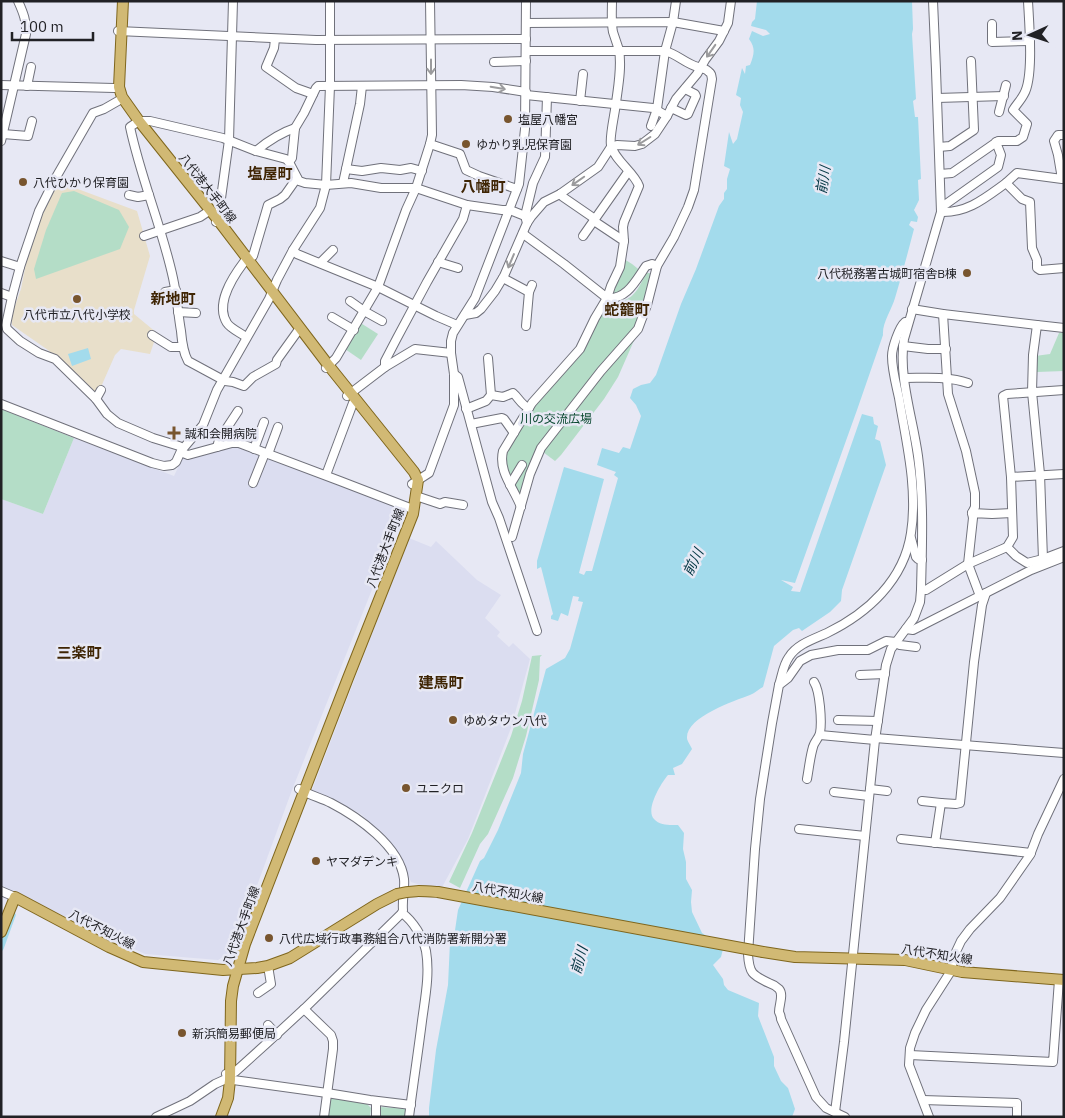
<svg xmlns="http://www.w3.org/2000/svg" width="1065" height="1118" font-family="'IBM Plex Sans','Noto Sans JP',sans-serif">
<rect width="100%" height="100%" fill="#e7e8f4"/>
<g fill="#dbddf0">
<polygon points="74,438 174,476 183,457 237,445 404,508 379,572 292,790 247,913 232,948 226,955 218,960 145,954 86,927 1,885 1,499 43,514"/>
<polygon points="409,538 431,547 436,541 477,580 501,595 485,618 500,632 497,636 509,647 513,643 530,659 511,728 468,839 440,891 411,882 405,867 385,838 361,814 312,790"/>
</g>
<polygon fill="#e8dfca" points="59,182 137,211 150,256 134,310 134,314 157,333 150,354 121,349 115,355 97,396 48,350 12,325 12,314 21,289 26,263 41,217"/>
<g fill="#b4ddc7">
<polygon points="74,191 119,210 129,227 120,249 36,279 34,269 46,230 62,193"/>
<polygon points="624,259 632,264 642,272 628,291 613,298 611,286"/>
<path d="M646,273H651L653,275L636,336L618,377L604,399L561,455L555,461L543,452L524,495L519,496L505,470V453L535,402L584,348L603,310C609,304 615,304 622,301C636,297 640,285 646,273Z"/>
<polygon points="359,322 378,334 361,360 345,349"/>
<polygon points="1064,332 1064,371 1037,372 1035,356 1050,354 1059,333"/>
<polygon points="1,409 74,438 43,514 1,499"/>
<polygon points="542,655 540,657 539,680 526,736 513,778 488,834 480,844 460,888 449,882 472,833 511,736 522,701 532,656"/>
<polygon points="331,1098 366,1103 371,1108 370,1117 328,1117"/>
<polygon points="381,1107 408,1109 407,1117 381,1117"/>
</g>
<g fill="#a3dbec">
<path d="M757,1H912L913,29L912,34L916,99L913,101L915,117H918L921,179L918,180L919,200L914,210L918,217L917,222L911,221L909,225L914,229C908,252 902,275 895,298C892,309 882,323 883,335L857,410L795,583L781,580L793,587L791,591L800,592L862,414L873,417L874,424L878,426L875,439L880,441L886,465L842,590L841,601L830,612L802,631L799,628L793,630L774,646L763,687C759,689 755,693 750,695C734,701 686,717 687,738C687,741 691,746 692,749L682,764L673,768L675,775H668C661,783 645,810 654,819C660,826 670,825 678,825L684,833L683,849L686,862V879L692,890L691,902L692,912L702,933L711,939L723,949L721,957L713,965L723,979L724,985L728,990L759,1003L758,1016L774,1057V1066L781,1081L788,1088L795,1109L792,1117H429V1108L436,1050L448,985L450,942L454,937L458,910L480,861L484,858L498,830L521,773L523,754L546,669L565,658L570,649L583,602L578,601L579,597L573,596L568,616L561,613L558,621L551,619V616L553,614L541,567L537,569V561L564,467L604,479L579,573L584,575L586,571H592L618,478L614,475L616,472L597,465L602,448L619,453L623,447L630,449L641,416L636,405L630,398L633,389L641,385L650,383L656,375L681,304L696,269L719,206L724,199V193L727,189V179L730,169L724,166L729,132L733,144L737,139L743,112L740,105L741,98L736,95L742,68L745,74L746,66L750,65C754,55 756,48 749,39L752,31L763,36L770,34L766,30L751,26L752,22L755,19Z"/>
<polygon points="88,348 91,359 72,366 68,354"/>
</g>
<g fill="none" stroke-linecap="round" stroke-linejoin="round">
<polyline stroke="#a3dbec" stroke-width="5.5" points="1,948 13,915"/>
<defs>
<g id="minor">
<path d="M612,1C612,11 611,22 613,32C615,38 617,44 619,50C622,67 618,87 616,103C615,113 609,138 611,145C614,160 634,172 639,186L624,222L623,227L624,241"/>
<polyline points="526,23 673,22 724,31"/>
<polyline points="992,24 992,42 1030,41"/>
<polyline points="118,31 316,40 526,39"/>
<polyline points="275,39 274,48 266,67 296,88 313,94"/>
<polyline points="494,62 526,61"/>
<polyline points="1,85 114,88"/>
<polyline points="27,86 31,67"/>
<polyline points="526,95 653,108 667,116"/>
<polyline points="937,98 1004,96"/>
<path d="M118,101L104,109L93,113L55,179L39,211L20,267L12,297L6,325L7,329L20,341L39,353L55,359L96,399L107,414L118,423L153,438L179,446L181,447C182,452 183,454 188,455L232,443H239L340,481L410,508"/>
<polyline points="580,101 583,74"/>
<polyline points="671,108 686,115 688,114 696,96 695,94 685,89"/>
<polyline points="999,112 1006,85"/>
<polyline points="651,126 657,109 665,51 673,22 676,1"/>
<polyline points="3,134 28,136 32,121"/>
<path d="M1,141L26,34C27,22 23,12 18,1"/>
<polyline points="430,144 460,154 466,170 479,176 517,189"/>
<polyline points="939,147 950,146 974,130 971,61"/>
<path d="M256,151C268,141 280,133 295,128"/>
<polyline points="289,162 292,158 295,128 304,113 316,88 318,86 461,85 493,87 526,92"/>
<polyline points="346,169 362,171 381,168 400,170 411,168 422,171"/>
<path d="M940,174L952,173L998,141H1017L1023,137L1027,124L1013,110C1016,105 1021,100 1024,94C1034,77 1029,22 1028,1"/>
<polyline points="343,183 360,104 362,86"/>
<polyline points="1006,183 1017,173 1062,179 1058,155 1054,141 1058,135 1064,135"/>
<polyline points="560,194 563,197 595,219"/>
<polyline points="129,195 138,197 149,195"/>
<polyline points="941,205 946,204 998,167 1001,155 996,142"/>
<path d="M941,212C968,213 985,198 1006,183L1022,199L1030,202L1032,248L1037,260V268L1040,270L1064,268"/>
<polyline points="525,216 533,183 545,157 547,97"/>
<polyline points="216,222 218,220 229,140 233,1"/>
<path d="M523,233L526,236L564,264L607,298C627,300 636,280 646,266L652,264L657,266"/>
<polyline points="144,236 200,217 206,213"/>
<polyline points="583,236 628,172"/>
<polyline points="293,250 297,254 378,287 436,316 457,325"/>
<polyline points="246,257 253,256 268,205 280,199 285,195 297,178"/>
<polyline points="1,261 20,267"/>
<path d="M244,262C232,278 215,304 227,323C231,329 241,333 246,337"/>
<polyline points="438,262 458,268"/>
<polyline points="320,263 333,250"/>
<polyline points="503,278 529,292"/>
<polyline points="165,292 176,290"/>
<polyline points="1,293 12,297"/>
<polyline points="350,301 364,311 382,321"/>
<polyline points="912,309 943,314 1037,325"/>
<polyline points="178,312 196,313"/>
<polyline points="943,314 948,394 966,451 975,493 975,507 972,513"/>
<polyline points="465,315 476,313 481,309 495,291 504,276 527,223 531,217 544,202 560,194 598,167 611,147 617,145 635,146 642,144 655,134 667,116 676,99 697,74 705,60 719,41 728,23 731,1"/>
<polyline points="332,317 354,330"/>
<polyline points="526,326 529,292 532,285"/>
<path d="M300,328L277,360L276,364L253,377L244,386L233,382L225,381L188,361C183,352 182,342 181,331C178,314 177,296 173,278C162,227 141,179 130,127L139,121H150L223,138L256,151L286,159L289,162L299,181L305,183L326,185L351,183L381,188H416L467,205L502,210H510L525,216L527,223"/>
<polyline points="152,335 171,347 183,347"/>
<polyline points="903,346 928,349 946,349"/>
<polyline points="488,358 491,395"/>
<polyline points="385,367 415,349 451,353"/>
<polyline points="326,368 336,358 378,287 406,210 416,188 430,144 432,135 430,1"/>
<polyline points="454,374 458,377 492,502 499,518 537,631"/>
<path d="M905,378C926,378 948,376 968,383"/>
<polyline points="347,396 385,367 385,361 397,338 427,282 463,219 467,205"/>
<polyline points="96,399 101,390"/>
<polyline points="1,404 152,463 164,466 172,465 176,462 181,451 203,425 217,390 269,299 277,280 293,250 320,208 326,185 330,86 330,1"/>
<path d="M466,409L486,401L491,395L503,397L513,393C519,398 521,405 529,408"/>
<polyline points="471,424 502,418 504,419 514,433"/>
<polyline points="217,447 219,440 238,411"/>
<polyline points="254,449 264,422"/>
<polyline points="268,454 278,427"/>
<polyline points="326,475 353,403"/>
<polyline points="1011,477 1064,474"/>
<polyline points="253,483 265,453"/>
<polyline points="412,484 429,473 454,405 454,374 451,353 451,341 453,333 475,298 519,184 525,129 526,1"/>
<polyline points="510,485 522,465"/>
<polyline points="416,496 440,504 445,502 463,505"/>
<path d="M521,507C514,488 498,472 503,451L532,403L580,349L595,318L607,298L611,286L620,267L624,241L594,221"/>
<path d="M512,537L530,474L541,448L601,371L638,329L647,305L657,266L674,237L688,207L694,190L712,79C711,75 712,74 709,72C706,68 702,69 698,67C686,64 677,54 665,51H526"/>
<polyline points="911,538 916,557 918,559 922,560"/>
<polyline points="1007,547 1016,556 1027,563 1043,559 1064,551"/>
<polyline points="1043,559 1040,474 1032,392 1033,355 1037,325 1064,328"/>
<polyline points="921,590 926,590 968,564 1007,547 1013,537 1011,477 1003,396 1007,394 1064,390"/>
<polyline points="980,596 968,564 973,518 972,513 992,514 1012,513"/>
<polyline points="906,629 913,630 1031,570 1064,557"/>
<polyline points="895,643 900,645 916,647"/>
<polyline points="860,675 885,674"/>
<path d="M779,685C782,676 783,665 789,657C797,644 814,639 827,633C868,613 904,580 911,533C918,488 906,441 899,398C896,384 892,370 892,356C892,348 899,327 905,322H908"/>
<polyline points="838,720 878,721"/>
<polyline points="820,735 875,740"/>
<polyline points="875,738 1064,753"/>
<path d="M807,779C809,768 810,757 813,747C814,742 819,738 820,733C822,722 820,691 814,682"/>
<polyline points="870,789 887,791"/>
<polyline points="834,792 869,796"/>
<polyline points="922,801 941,803"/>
<polyline points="799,829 865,836"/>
<polyline points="901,839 1031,853"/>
<polyline points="935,843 941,803 956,804 960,803 974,662 982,605 986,593"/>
<polyline points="1,891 15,897"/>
<path d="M402,913C413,921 423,937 426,951C430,974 425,998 422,1021C418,1053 413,1085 409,1117"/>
<polyline points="258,993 271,984 268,966"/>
<polyline points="304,1009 331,1035 333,1041 333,1049 324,1117"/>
<polyline points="268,1025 277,1035"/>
<polyline points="910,1055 1053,1062 1059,980"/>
<path d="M226,1074L235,1072L266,1044L304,1009L402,913L403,910C402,900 405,889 404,879C400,846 358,817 331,803C321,798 309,795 299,789"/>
<polyline points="923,1100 1017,1103 1017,1117"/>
<path d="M835,1112L844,1042L875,740L886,665L891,649L914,618L920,602L921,590C922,546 924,501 918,456C913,419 898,376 904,339L941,212L936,70L933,1"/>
<polyline points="156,1117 190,1101 215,1084 226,1079 327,1093 370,1100 411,1105"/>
<polyline points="376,1117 376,1101"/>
<path d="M845,1117L826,1108L816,1097L781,1019C781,1017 780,1014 779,1012C779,1004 784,995 779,989C776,986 772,984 769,983C752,975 749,973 748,954L755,849L760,799L772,723L779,685L788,678L800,661L811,655L838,650H868L886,641L896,642"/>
<polyline points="929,1117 909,1065 910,1048 915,1033 926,1010 951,971 954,956 961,941 970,929 1000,898 1030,855 1038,834 1064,779"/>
</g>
<g id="major">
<polyline points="123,1 119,87 122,97 139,121 218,220 329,366 414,472 418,480 413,514 348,678 245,944 233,986 231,1001 230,1080 228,1098 221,1117"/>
<polyline points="1,932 15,897 109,947 143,962 223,970 257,968 268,966 290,958 377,904 397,894"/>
<polyline points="763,952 795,957 905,960 962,972 1064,980"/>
</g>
</defs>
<use href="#minor" stroke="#70717b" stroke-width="10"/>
<use href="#major" stroke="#7f661d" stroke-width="12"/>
<use href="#minor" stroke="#fff" stroke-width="8"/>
<use href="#major" stroke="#d1b974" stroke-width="10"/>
<defs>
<path id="major-bridge" d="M397,894C411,890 423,891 438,892L763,952"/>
</defs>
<use href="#major-bridge" stroke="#7f661d" stroke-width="12" stroke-linecap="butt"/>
<use href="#major-bridge" stroke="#d1b974" stroke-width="10"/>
</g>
<defs><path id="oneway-shaft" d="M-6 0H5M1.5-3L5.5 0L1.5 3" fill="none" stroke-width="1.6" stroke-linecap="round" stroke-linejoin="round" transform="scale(1.25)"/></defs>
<g stroke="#9b9b9d">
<use href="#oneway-shaft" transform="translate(711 51) rotate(125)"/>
<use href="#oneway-shaft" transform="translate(431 67) rotate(90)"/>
<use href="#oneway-shaft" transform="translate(498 88) rotate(10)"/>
<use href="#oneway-shaft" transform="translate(644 141) rotate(148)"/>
<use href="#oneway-shaft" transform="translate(578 181) rotate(145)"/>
<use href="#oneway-shaft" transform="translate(511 261) rotate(113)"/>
</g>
<g fill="#78552e" stroke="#e7e8f4" stroke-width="2">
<circle cx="508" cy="119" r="5"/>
<circle cx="466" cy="144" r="5"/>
<circle cx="23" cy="182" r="5"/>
<circle cx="967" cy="273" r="5"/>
<circle cx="77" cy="299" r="5"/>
<path d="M171.5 425.5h5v5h5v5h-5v5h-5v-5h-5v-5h5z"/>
<circle cx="453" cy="720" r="5"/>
<circle cx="406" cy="788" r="5"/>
<circle cx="316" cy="861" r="5"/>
<circle cx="269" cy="938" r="5"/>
<circle cx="182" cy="1033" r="5"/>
</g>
<g text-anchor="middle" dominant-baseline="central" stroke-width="5" stroke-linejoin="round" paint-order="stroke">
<g font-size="12" fill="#212125" stroke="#e7e8f4" text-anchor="start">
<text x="518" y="119">塩屋八幡宮</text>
<text x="476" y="144">ゆかり乳児保育園</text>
<text x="33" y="182">八代ひかり保育園</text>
<text x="957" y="273" text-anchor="end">八代税務署古城町宿舎B棟</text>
<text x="77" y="314" text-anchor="middle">八代市立八代小学校</text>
<text x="185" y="433">誠和会開病院</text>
<text x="463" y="720">ゆめタウン八代</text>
<text x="416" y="788">ユニクロ</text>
<text x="326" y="861">ヤマダデンキ</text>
<text x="279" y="938">八代広域行政事務組合八代消防署新開分署</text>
<text x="192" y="1033">新浜簡易郵便局</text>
</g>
<g font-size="12" fill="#212125" stroke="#e7e8f4">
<text transform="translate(208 188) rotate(52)">八代港大手町線</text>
<text transform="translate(385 548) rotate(-69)">八代港大手町線</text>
<text transform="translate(508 892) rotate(10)">八代不知火線</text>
<text transform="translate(241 926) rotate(-70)">八代港大手町線</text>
<text transform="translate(102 929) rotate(27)">八代不知火線</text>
<text transform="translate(937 954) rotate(9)">八代不知火線</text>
</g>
<g font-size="12" fill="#0b4931" stroke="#e7e8f4">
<text x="556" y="418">川の交流広場</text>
</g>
<g font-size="14" font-style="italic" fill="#003542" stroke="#e7e8f4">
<text transform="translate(823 180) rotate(-81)">前川</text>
<text transform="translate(693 562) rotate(-64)">前川</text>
<text transform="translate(579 960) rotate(-74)">前川</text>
</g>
<g font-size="15" font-weight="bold" fill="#3f2504" stroke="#e7e8f4">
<text x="270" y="173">塩屋町</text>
<text x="483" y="186">八幡町</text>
<text x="173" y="298">新地町</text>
<text x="627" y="309">蛇籠町</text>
<text x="79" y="652">三楽町</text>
<text x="441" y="682">建馬町</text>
</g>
</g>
<rect width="1065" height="1118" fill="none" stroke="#212125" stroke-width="5"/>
<g transform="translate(1030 35) rotate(267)" stroke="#e7e8f4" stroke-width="4" paint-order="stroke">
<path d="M0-4L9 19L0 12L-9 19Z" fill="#212125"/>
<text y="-8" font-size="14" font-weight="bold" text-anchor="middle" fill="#212125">N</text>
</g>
<path d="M12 32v8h81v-8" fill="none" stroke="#212125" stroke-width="2.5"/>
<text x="20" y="32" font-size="15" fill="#212125" stroke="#e7e8f4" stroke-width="4" paint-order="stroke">100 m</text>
</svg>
